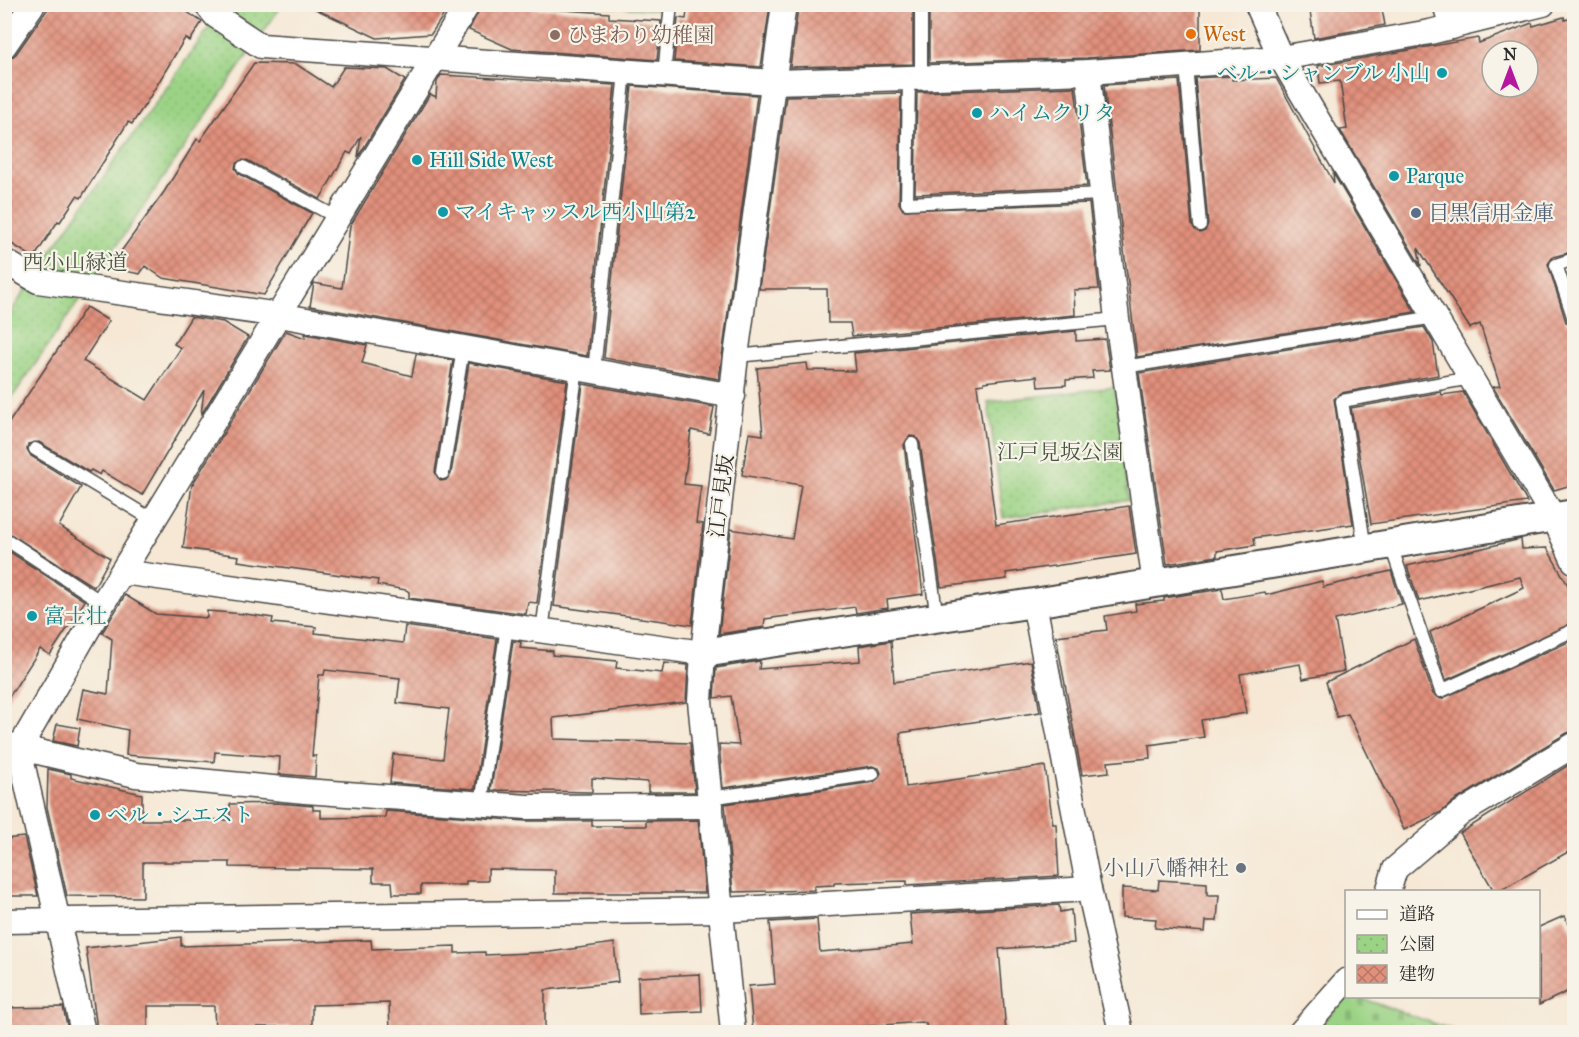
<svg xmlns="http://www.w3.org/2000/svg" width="1579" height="1037" font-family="'IM FELL Great Primer','Noto Serif JP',serif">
<defs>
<pattern id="cemetery-stones" width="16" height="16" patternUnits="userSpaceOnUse" patternTransform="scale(1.5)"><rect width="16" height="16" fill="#9bd385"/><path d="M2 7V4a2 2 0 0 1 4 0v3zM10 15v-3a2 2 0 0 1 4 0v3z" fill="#86b573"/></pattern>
<pattern id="park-dots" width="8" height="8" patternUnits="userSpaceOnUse" patternTransform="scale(1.5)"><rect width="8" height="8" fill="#9bd385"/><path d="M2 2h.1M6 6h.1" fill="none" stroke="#86b573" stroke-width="1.8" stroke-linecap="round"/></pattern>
<pattern id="building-cross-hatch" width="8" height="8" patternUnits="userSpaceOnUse" patternTransform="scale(1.5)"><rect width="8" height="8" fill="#e1907c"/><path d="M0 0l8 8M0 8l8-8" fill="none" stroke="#b77666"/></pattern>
</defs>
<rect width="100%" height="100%" fill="#f7f3e8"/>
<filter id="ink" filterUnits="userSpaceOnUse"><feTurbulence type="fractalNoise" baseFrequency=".0167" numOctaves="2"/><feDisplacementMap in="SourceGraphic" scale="12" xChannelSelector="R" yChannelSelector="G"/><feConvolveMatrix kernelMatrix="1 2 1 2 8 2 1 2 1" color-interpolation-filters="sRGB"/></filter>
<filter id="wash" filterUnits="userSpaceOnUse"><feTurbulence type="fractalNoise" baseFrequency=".008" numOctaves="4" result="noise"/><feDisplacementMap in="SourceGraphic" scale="24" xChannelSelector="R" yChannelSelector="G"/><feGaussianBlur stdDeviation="1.35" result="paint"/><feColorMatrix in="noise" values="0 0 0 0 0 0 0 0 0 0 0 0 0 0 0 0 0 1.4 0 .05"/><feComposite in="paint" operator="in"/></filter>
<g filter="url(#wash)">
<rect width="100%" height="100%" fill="#f6e8d5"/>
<polygon fill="url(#cemetery-stones)" stroke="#637f58" stroke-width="1.5" points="1348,996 1358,997 1459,1032 1314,1032"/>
<g fill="url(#park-dots)" stroke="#637f58" stroke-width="1.5">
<polygon points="573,4 665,4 665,5 664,10"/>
<polygon points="225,5 282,5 5,408 5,322 39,268"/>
<polygon points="1115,387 1129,500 1003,518 988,402"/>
</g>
<g id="blocks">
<g fill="url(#building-cross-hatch)" fill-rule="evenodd">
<polygon points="51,4 175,4 202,22 190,41 185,38 148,100 132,124 128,122 81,198 77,196 60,222 58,221 34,258 4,239 4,63 16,54"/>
<polygon points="305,4 451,4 431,34 377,38"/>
<polygon points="482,4 519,4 518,7 609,13 609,18 661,21 657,60 512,49 469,30"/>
<polygon points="688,4 770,5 761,67 674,61 678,18 686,19"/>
<polygon points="809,4 913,4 913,64 790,67 798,8 809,10"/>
<polygon points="929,4 1200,4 1200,50 1087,58 929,63"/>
<polygon points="1309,4 1381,4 1385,25 1314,38"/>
<path d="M1564,17L1565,20L1575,17V251L1553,257L1548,264L1566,322L1575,327V484L1554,490L1493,387L1500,386L1480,324L1470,328L1418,248L1421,266L1340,130L1347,129L1340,81L1320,83L1318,66L1478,38L1479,43L1532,23L1533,26ZM1492,51H1528V87H1492Z"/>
<polygon points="254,63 296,64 331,87 344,67 387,69 405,80 358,157 361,136 351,154 347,152 320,199 247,160 236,163 235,168 239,174 312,213 264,295 163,278 145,266 140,274 109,268 164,192 197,139 200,141"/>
<polygon points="441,75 615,85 587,356 310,306 314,283 342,288 350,226 430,94 436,97 437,82"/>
<polygon points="1232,76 1232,80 1276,78 1334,183 1333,173 1415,312 1137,357 1104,85 1179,80 1192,226 1200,233 1205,231 1208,224 1195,78"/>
<polygon points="632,86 757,95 719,379 604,358"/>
<polygon points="1075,87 1087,186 915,194 917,92"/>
<polygon points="901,93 899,203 903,210 1089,203 1099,289 1074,290 1075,315 852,336 850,323 828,323 827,289 759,289 786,96"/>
<polygon points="86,307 109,321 83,361 147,400 181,348 174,344 191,317 223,322 248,337 201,415 204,390 142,495 102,471 100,475 91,470 89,472 39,442 28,444 27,449 31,456 81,487 59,526 110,558 94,587 4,530 4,430"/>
<polygon points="1424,327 1433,342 1438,375 1341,393 1334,399 1353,524 1254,538 1255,545 1217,551 1217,556 1167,564 1139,373"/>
<polygon points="286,331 305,338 305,334 367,345 362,363 412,376 416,354 453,360 435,472 441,481 446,480 451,474 469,363 567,381 537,603 528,602 526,614 409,598 409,592 406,590 377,585 378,580 238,561 239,556 183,548 192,485"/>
<polygon points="1076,331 1076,341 1105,339 1110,370 1092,371 1093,378 1066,380 1066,385 1038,387 1037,376 984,382 984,384 977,385 996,525 1129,506 1136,554 1006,573 1007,579 941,587 920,443 916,437 910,436 904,445 923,594 887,599 888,608 856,613 855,607 765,619 764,627 719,634 731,529 792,539 801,485 742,475 749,433 763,435 757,368 807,363 808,370 856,371 854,353"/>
<polygon points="583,384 714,407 709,434 691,430 684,484 701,486 696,523 703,524 692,625 554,606"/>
<polygon points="1441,392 1442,395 1463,392 1527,502 1371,524 1351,408"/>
<polygon points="1521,539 1522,549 1547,548 1575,598 1575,622 1446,680 1430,632 1524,588 1520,577 1419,601 1407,566"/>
<polygon points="4,548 85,601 50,655 40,649 4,705"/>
<polygon points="1391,571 1402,604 1335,620 1344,671 1303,679 1300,664 1240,674 1246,713 1201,720 1204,737 1149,745 1150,758 1108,762 1109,772 1082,775 1056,636 1107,630 1105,616 1136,611 1135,604 1164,601 1164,598 1222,589 1224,599 1265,592 1266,595 1322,581 1323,587"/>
<polygon points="125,595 156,614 207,618 207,611 245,614 273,618 272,623 316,627 315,633 403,643 405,626 497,639 475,789 390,783 393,754 443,759 449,709 397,703 400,678 325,670 324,675 319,675 312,756 316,756 315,777 279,774 280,757 215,752 214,762 126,755 128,730 77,719 83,689 108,694 112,639 102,633"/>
<polygon points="1414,639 1433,694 1441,699 1575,639 1575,731 1567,733 1454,801 1441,812 1404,830 1348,714 1337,717 1326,682"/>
<polygon points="513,641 521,642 520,648 553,651 552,655 617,661 616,668 662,673 664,663 688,665 686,702 553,718 554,739 690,743 695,792 648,792 648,782 592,778 592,792 491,790"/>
<polygon points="891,641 894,682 1031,661 1040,712 900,733 906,787 1045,766 1053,824 1056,824 1059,876 907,885 907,881 834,883 834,885 814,886 814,890 733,892 725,804 874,782 881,773 879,768 872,766 723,788 719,744 739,745 731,696 714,698 716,668 760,661 759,669 860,661 859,646"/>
<polygon points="57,724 80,728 77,746 53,741"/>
<polygon points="1575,761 1575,848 1499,891 1494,891 1460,833"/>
<polygon points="48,769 71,774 71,778 142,794 142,820 230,820 230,804 277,803 313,806 313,810 321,810 321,818 385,817 386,811 526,821 592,821 592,826 646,826 646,821 698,820 705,893 555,893 555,870 488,869 488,881 466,881 466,885 421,885 421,894 393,894 392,882 373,882 373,869 230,867 230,862 143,862 143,897 67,896 47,807"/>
<polygon points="24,837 38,896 4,896 4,839"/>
<polygon points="1159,880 1207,883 1207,895 1219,895 1217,921 1206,921 1205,932 1155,928 1156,919 1122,917 1122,888 1158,890"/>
<polygon points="1059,905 1060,912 1071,910 1074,943 999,949 1006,1032 927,1032 926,1024 922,1022 791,1032 753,1032 749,986 775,984 770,922 817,919 820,952 913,944 910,914"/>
<polygon points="1564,916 1575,938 1575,988 1539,1005 1539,927"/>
<polygon points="181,937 181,946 371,940 372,949 455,946 455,953 485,952 485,955 550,952 614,943 618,982 545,990 545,1032 390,1032 389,1003 312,1005 312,1027 257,1027 257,1032 215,1032 214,1006 148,1006 148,1032 105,1032 105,1029 97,1029 86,948"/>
<polygon points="700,974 702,1011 639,1014 638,977"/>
<polygon points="63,1007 68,1030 4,1032 4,1008"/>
</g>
</g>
</g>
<g filter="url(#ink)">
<use href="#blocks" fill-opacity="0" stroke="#494744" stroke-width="1.5"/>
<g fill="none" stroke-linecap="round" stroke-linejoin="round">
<defs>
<g id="service">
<polyline points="921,4 921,78"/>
<polyline points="1186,65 1200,225"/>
<polyline points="664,75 671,4"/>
<polyline points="909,78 907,203 1102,194"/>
<polyline points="243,167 338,218"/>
<polyline points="1574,259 1556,265 1574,319"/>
<polyline points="736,356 1117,319"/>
<polyline points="1124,367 1435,317"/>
<polyline points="594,371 625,72"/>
<polyline points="912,444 937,618"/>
<polyline points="35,449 153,520"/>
<polyline points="443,473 463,348"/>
<polyline points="4,538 103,603"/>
<polyline points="1391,546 1441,691 1574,630"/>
<polyline points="1365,549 1342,401 1471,378"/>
<polyline points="542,631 577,368"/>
<polyline points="710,798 873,774"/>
<polyline points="481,804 507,626"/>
</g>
<g id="minor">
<polyline points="206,4 216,16 261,46 773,82 909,78 1088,72 1281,58 1430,32 1543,4"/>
<polyline points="1257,4 1281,58 1554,518 1574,561"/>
<polyline points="1445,4 1452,27"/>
<polyline points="4,46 33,4"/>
<polyline points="1088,72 1117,319 1155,584"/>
<polyline points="4,261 38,281 279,315 733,396"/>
<polyline points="122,572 703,653"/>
<polyline points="1034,603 1089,889 1121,1032"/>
<polyline points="5,744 136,775 305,791 527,807 711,806"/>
<polyline points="1388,892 1395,869 1461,813 1574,745"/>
<polyline points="4,921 722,910 1089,889"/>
<polyline points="83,1032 19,749 103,603 468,4"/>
<polyline points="733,1032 700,701 703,653 736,356 784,4"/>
<polyline points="1301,1032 1346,981"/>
</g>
<polyline id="tertiary" points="703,653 1034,603 1574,514"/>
</defs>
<use href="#service" stroke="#494744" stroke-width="15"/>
<use href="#minor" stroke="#494744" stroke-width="27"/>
<use href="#tertiary" stroke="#494744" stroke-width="32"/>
<use href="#service" stroke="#fff" stroke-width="12"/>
<use href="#minor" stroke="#fff" stroke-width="24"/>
<use href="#tertiary" stroke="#fff" stroke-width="28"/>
</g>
</g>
<circle fill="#e8710a" stroke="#f7f3e8" stroke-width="2" cx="1191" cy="34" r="6"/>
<circle fill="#8d6e63" stroke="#f7f3e8" stroke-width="2" cx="555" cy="35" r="6"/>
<g fill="#0f9aa8" stroke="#f7f3e8" stroke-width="2">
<circle cx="1442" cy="73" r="6"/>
<circle cx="977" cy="113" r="6"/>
<circle cx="417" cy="160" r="6"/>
<circle cx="1394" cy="176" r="6"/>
<circle cx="443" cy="212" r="6"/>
<circle cx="32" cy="616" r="6"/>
<circle cx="95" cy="815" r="6"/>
</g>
<circle fill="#5c6f8a" stroke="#f7f3e8" stroke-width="2" cx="1416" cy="213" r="6"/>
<circle fill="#6b7280" stroke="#f7f3e8" stroke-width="2" cx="1241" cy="868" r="6"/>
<g text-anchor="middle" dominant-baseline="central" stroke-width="4.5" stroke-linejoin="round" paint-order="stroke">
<g font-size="21" fill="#c56008" stroke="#f7f3e8" text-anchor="start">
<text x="1203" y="34">West</text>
</g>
<g font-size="21" fill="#785e54" stroke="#f7f3e8" text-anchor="start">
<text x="567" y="35">ひまわり幼稚園</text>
</g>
<g font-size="21" fill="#0d838f" stroke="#f7f3e8" text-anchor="start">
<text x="1430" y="73" text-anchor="end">ベル・シャンブル 小山</text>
<text x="989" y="113">ハイムクリタ</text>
<text x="429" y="160">Hill Side West</text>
<text x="1406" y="176">Parque</text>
<text x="455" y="212">マイキャッスル西小山第2</text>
<text x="44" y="616">富士壮</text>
<text x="107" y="815">ベル・シエスト</text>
</g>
<g font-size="21" fill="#4e5e75" stroke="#f7f3e8" text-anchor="start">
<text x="1428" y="213">目黒信用金庫</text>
</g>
<g font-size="21" fill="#475542" stroke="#f7f3e8">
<text x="75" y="262">西小山緑道</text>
<text x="1060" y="452">江戸見坂公園</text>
</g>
<g font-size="21" fill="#2b2b2b" stroke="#f7f3e8">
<text transform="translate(721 496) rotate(-83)">江戸見坂</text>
</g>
<g font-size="21" fill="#5b616d" stroke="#f7f3e8" text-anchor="end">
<text x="1229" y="868">小山八幡神社</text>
</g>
</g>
<rect width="1579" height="1037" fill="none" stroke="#f7f3e8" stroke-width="24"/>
<rect x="1345" y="890" width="195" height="108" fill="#f7f3e8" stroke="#a5a39c" stroke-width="1.5"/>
<rect x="1357" y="910" width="30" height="9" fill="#ffffff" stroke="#a5a39c" stroke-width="1.5"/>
<text x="1399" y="920" font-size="18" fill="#2b2b2b">道路</text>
<rect x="1357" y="935" width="30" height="18" fill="url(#park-dots)" stroke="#a5a39c" stroke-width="1.5"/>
<text x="1399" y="950" font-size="18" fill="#2b2b2b">公園</text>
<rect x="1357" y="965" width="30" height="18" fill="url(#building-cross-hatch)" stroke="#a5a39c" stroke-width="1.5"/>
<text x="1399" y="980" font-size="18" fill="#2b2b2b">建物</text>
<g transform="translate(1510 69)"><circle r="28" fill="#f7f3e8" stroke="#a5a39c" stroke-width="1.5"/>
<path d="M0-4.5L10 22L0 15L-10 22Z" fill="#b5179e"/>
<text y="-9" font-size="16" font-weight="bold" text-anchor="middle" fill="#2b2b2b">N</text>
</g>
</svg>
